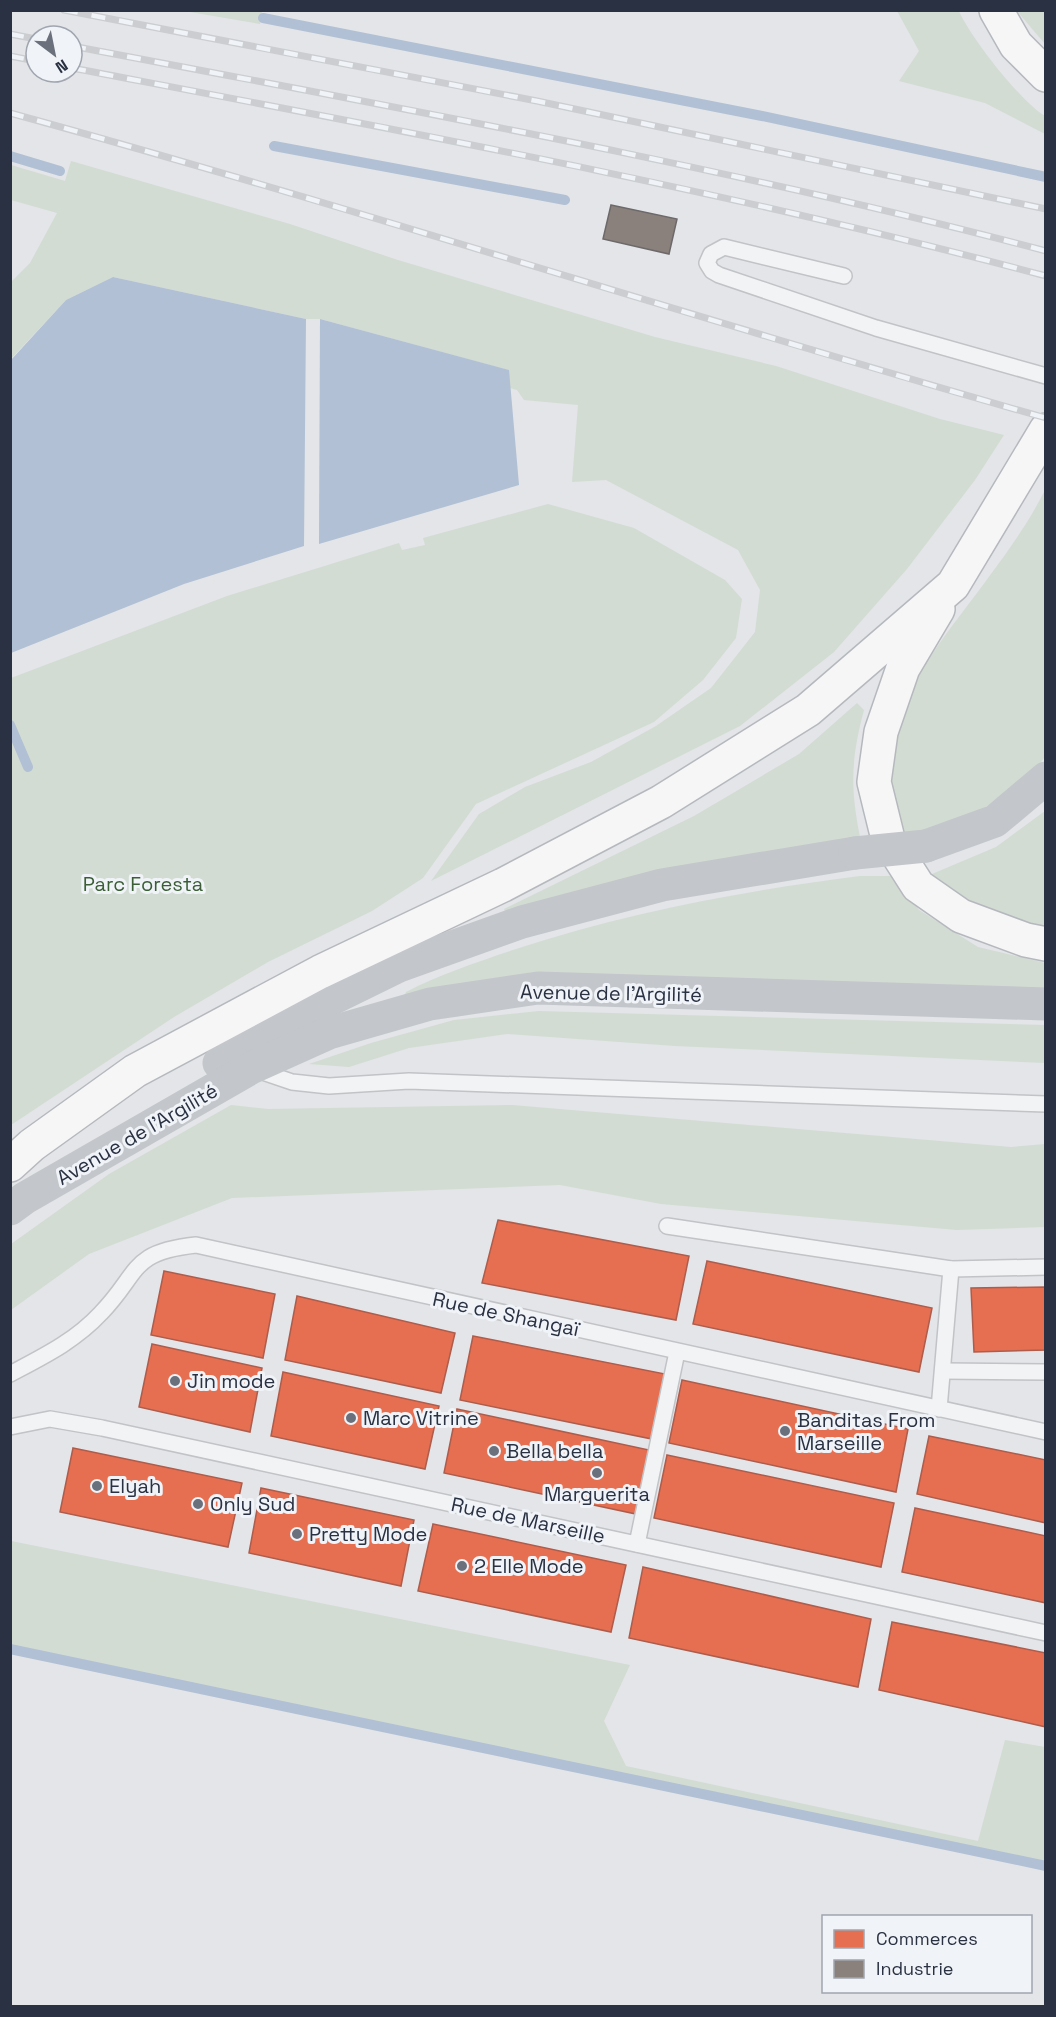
<svg xmlns="http://www.w3.org/2000/svg" width="1056" height="2017" font-family="'Space Grotesk',sans-serif">
<rect width="100%" height="100%" fill="#e3e5e8"/>
<g fill="#d2dcd3">
<polygon points="184,11 262,11 260,24"/>
<path d="M897,11H959C970,37 1021,102 1045,116V134L985,103L899,81L919,51Z"/>
<polygon points="1017,11 1045,11 1045,44"/>
<polygon points="71,161 290,224 398,260 655,337 776,366 940,419 1004,435 975,480 907,569 834,652 740,726 431,881 479,814 525,787 591,762 656,726 711,688 755,632 760,590 738,550 606,480 572,482 578,405 524,400 517,390 510,388 508,370 320,319 306,319 113,277 66,300 11,359 11,282 30,263 57,213 11,200 11,165 65,181"/>
<path d="M1045,490V757C1008,806 958,821 902,836C893,808 886,775 891,746C900,685 956,623 991,574C1011,547 1030,520 1045,490Z"/>
<polygon points="548,504 634,528 725,580 742,599 736,638 703,680 654,722 476,804 423,878 372,911 268,962 174,1017 11,1125 11,678 227,596 399,543 402,550 425,545 423,538"/>
<path d="M857,703L864,710C851,759 850,787 860,837L508,918L504,909L694,816L799,754Z"/>
<polygon points="1045,811 1045,929 988,913 932,874 996,847"/>
<path d="M860,876H894L919,910L978,947L1045,963V992L403,998L406,992C441,974 478,962 516,949C628,912 743,891 860,876Z"/>
<polygon points="539,1011 1045,1025 1045,1063 675,1046 507,1034 409,1048 349,1067 309,1064 371,1043 454,1020"/>
<polygon points="231,1105 268,1109 512,1105 1011,1147 1045,1144 1045,1227 957,1230 661,1204 560,1185 232,1198 89,1254 11,1310 11,1244 109,1174"/>
<polygon points="11,1541 630,1665 604,1721 626,1766 978,1841 1005,1740 1045,1747 1045,1866 11,1649"/>
</g>
<g fill="#b1c0d4">
<polygon points="113,277 306,319 304,546 184,584 11,653 11,360 66,300"/>
<polygon points="320,319 509,370 519,485 319,544"/>
</g>
<g fill="#e76f51" stroke="#ae5c4c" stroke-width="1.5">
<polygon points="498,1220 689,1256 676,1320 482,1283"/>
<polygon points="707,1261 932,1308 919,1372 693,1324"/>
<polygon points="164,1271 275,1294 263,1358 151,1335"/>
<polygon points="1046,1287 1046,1350 974,1352 971,1288"/>
<polygon points="297,1296 455,1333 441,1393 285,1360"/>
<polygon points="473,1336 665,1374 652,1439 460,1400"/>
<polygon points="152,1344 262,1368 250,1432 139,1407"/>
<polygon points="283,1372 439,1406 425,1469 271,1436"/>
<polygon points="682,1380 908,1429 896,1492 669,1443"/>
<polygon points="457,1409 649,1450 636,1514 444,1473"/>
<polygon points="929,1436 1046,1460 1046,1523 917,1494"/>
<polygon points="73,1448 242,1483 228,1547 60,1512"/>
<polygon points="667,1455 894,1503 881,1567 654,1518"/>
<polygon points="261,1488 414,1520 401,1586 249,1553"/>
<polygon points="915,1508 1046,1536 1046,1603 902,1572"/>
<polygon points="433,1524 626,1565 611,1632 418,1591"/>
<polygon points="643,1567 871,1619 858,1687 629,1638"/>
<polygon points="892,1622 1046,1653 1046,1727 879,1690"/>
</g>
<polygon fill="#8a817c" stroke="#6d696b" stroke-width="1.5" points="611,205 677,219 669,254 603,239"/>
<g fill="none" stroke-linecap="round" stroke-linejoin="round">
<g stroke="#b1c0d4" stroke-width="10">
<polyline points="263,18 762,116 1046,177"/>
<polyline points="274,146 565,200"/>
<polyline points="10,156 60,171"/>
<polyline points="10,725 28,767"/>
<polyline points="10,1649 1046,1866"/>
</g>
<defs>
<g id="lane">
<polyline points="844,276 724,247 711,254 707,263 712,271 719,275 876,328 1046,376"/>
<polyline points="254,1069 292,1082 329,1086 409,1081 1046,1104"/>
<polyline points="667,1226 951,1269 1046,1267"/>
<polyline points="943,1371 1046,1372"/>
<path d="M10,1374C44,1356 75,1341 101,1313C140,1273 129,1252 196,1245L1046,1432"/>
<polyline points="939,1409 951,1269"/>
<polyline points="10,1427 50,1419 102,1428 1046,1633"/>
<polyline points="637,1544 677,1352"/>
</g>
<g id="highway">
<polyline points="996,10 1016,45 1046,75"/>
<polyline points="938,609 903,668 881,732 874,782 888,839 918,886 961,916 1026,940 1046,944"/>
<polyline points="10,1165 32,1145 135,1071 320,972 503,885 661,802 808,710 953,585 1046,430"/>
</g>
</defs>
<use href="#lane" stroke="#c1c3c6" stroke-width="18"/>
<use href="#highway" stroke="#b5b8bd" stroke-width="36"/>
<use href="#lane" stroke="#f2f3f5" stroke-width="15"/>
<g stroke="#c3c6ca" stroke-width="33">
<polyline points="926,846 995,821 1046,778"/>
<polyline points="219,1063 301,1014 399,966 522,922 662,885 855,853"/>
<polyline points="10,1209 25,1198 251,1068 329,1033 430,1004 538,988 1046,1004"/>
</g>
<use href="#highway" stroke="#f6f6f7" stroke-width="33"/>
<defs>
<g id="rail">
<polyline points="64,10 537,101 1046,209"/>
<polyline points="10,34 36,39"/>
<path d="M72,46C398,108 725,166 1046,251"/>
<polyline points="10,56 36,61"/>
<path d="M72,68C398,130 725,190 1046,276"/>
<path d="M10,113C357,208 699,320 1046,418"/>
</g>
</defs>
<use href="#rail" stroke="#cbcdd0" stroke-width="7"/>
<use href="#rail" stroke="#f0f3f7" stroke-width="4.5" stroke-dasharray="14" stroke-linecap="butt"/>
<polyline stroke="#c3c6ca" stroke-width="33" points="855,853 926,846"/>
</g>
<g fill="#6a707c" stroke="#f0f3f7" stroke-width="2">
<circle cx="175" cy="1381" r="6"/>
<circle cx="351" cy="1418" r="6"/>
<circle cx="785" cy="1431" r="6"/>
<circle cx="494" cy="1451" r="6"/>
<circle cx="597" cy="1473" r="6"/>
<circle cx="97" cy="1486" r="6"/>
<circle cx="198" cy="1504" r="6"/>
<circle cx="297" cy="1534" r="6"/>
<circle cx="462" cy="1566" r="6"/>
</g>
<g text-anchor="middle" dominant-baseline="central" stroke-width="6" stroke-linejoin="round" paint-order="stroke">
<g font-size="20" fill="#3b5e36" stroke="#f0f3f7">
<text x="143" y="884">Parc Foresta</text>
</g>
<g font-size="20" fill="#293142" stroke="#f0f3f7">
<text transform="translate(611 993) rotate(1)">Avenue de l'Argilité</text>
<text transform="translate(137 1134) rotate(-30)">Avenue de l'Argilité</text>
<text transform="translate(506 1314) rotate(12)">Rue de Shangaï</text>
<text transform="translate(528 1520) rotate(12)">Rue de Marseille</text>
</g>
<g font-size="20" fill="#293142" stroke="#f0f3f7" text-anchor="start">
<text x="187" y="1381">Jin mode</text>
<text x="363" y="1418">Marc Vitrine</text>
<text x="797" y="1420">Banditas From<tspan x="797" dy="23">Marseille</tspan></text>
<text x="506" y="1451">Bella bella</text>
<text x="109" y="1486">Elyah</text>
<text x="597" y="1494" text-anchor="middle">Marguerita</text>
<text x="210" y="1504">Only Sud</text>
<text x="309" y="1534">Pretty Mode</text>
<text x="474" y="1566">2 Elle Mode</text>
</g>
</g>
<rect width="1056" height="2017" fill="none" stroke="#293142" stroke-width="24"/>
<rect x="822" y="1915" width="210" height="78" fill="#f0f3f7" stroke="#a0a5af" stroke-width="1.5"/>
<rect x="834" y="1930" width="30" height="18" fill="#e76f51" stroke="#a0a5af" stroke-width="1.5"/>
<text x="876" y="1945" font-size="18" fill="#293142">Commerces</text>
<rect x="834" y="1960" width="30" height="18" fill="#8a817c" stroke="#a0a5af" stroke-width="1.5"/>
<text x="876" y="1975" font-size="18" fill="#293142">Industrie</text>
<g transform="translate(54 54) rotate(148)"><circle r="28" fill="#f0f3f7" stroke="#a0a5af" stroke-width="1.5"/>
<path d="M0-4.5L10 22L0 15L-10 22Z" fill="#6a707c"/>
<text y="-9" font-size="16" font-weight="bold" text-anchor="middle" fill="#293142">N</text>
</g>
</svg>
